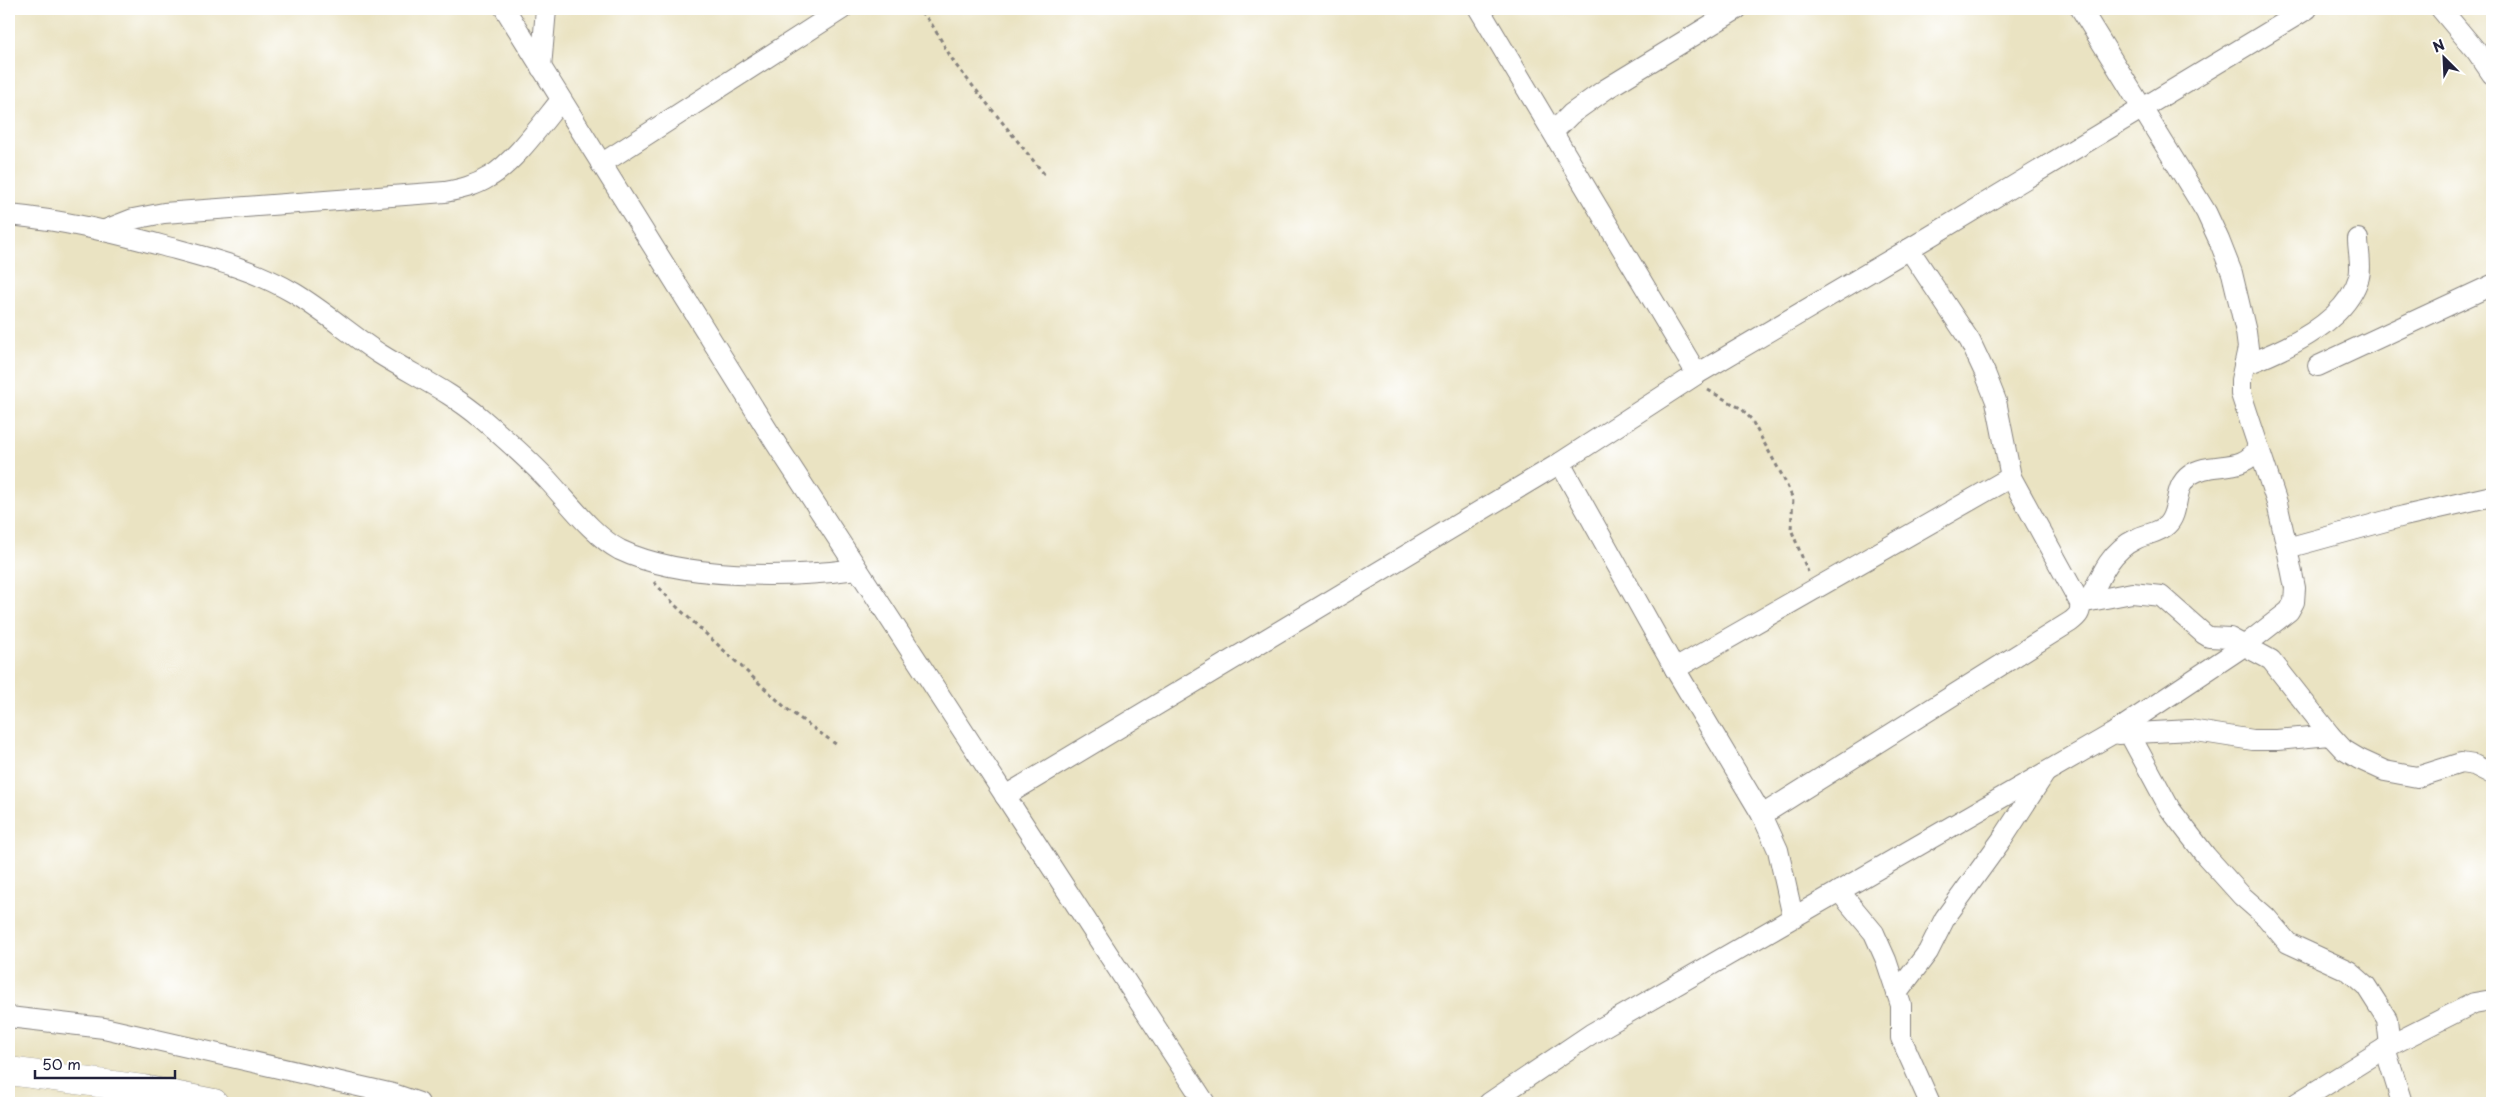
<svg xmlns="http://www.w3.org/2000/svg" width="2501" height="1112" font-family="'Playpen Sans',sans-serif">
<rect width="100%" height="100%" fill="#fff"/>
<filter id="ink" filterUnits="userSpaceOnUse"><feTurbulence type="fractalNoise" baseFrequency=".02" numOctaves="2"/><feDisplacementMap in="SourceGraphic" scale="10" xChannelSelector="R" yChannelSelector="G"/><feConvolveMatrix kernelMatrix="1 2 1 2 8 2 1 2 1" color-interpolation-filters="sRGB"/></filter>
<filter id="wash" filterUnits="userSpaceOnUse"><feTurbulence type="fractalNoise" baseFrequency=".0096" numOctaves="4" result="noise"/><feDisplacementMap in="SourceGraphic" scale="20" xChannelSelector="R" yChannelSelector="G"/><feGaussianBlur stdDeviation="1.12" result="paint"/><feColorMatrix in="noise" values="0 0 0 0 0 0 0 0 0 0 0 0 0 0 0 0 0 1.4 0 .05"/><feComposite in="paint" operator="in"/></filter>
<g filter="url(#wash)">
<rect width="100%" height="100%" fill="#eae3c2"/>
</g>
<g filter="url(#ink)">
<g fill="none" stroke-linecap="round" stroke-linejoin="round">
<defs>
<g id="minor">
<polyline points="505,9 775,442 1205,1103"/>
<polyline points="1479,9 1697,374"/>
<polyline points="2441,9 2477,52 2492,74"/>
<polyline points="541,68 546,9"/>
<polyline points="1553,132 1571,114 1606,89 1737,9"/>
<polyline points="601,164 842,9"/>
<path d="M9,215C62,220 112,232 164,246C208,258 254,269 294,293C324,311 351,335 380,354C413,375 451,392 481,418C503,437 525,456 545,477C566,499 593,536 620,550C683,580 789,578 857,569"/>
<path d="M105,230L133,219L164,213L445,192C461,189 475,186 489,177C513,164 543,122 561,100"/>
<path d="M2244,365C2285,350 2346,322 2359,277C2362,266 2358,250 2358,239"/>
<polyline points="2318,366 2492,285"/>
<polyline points="1560,463 1675,669 1762,815 1778,850 1793,917"/>
<polyline points="2287,548 2404,516 2492,496"/>
<path d="M2089,601C2100,577 2110,551 2136,539C2145,534 2159,533 2167,525C2181,511 2172,488 2190,475C2211,460 2244,474 2257,448"/>
<polyline points="2080,603 2132,593 2161,596 2204,634 2209,637 2230,638 2271,660 2330,735 2344,750 2359,759 2385,771 2417,777 2461,763 2474,765 2492,774"/>
<polyline points="1675,669 2011,477"/>
<polyline points="2129,733 2170,809 2206,856 2242,896 2266,917 2288,943 2349,971 2366,986 2387,1019 2390,1046"/>
<polyline points="2119,734 2190,730 2253,740 2277,740 2330,735"/>
<polyline points="1005,796 1560,463 1697,374 1909,249 2307,9"/>
<path d="M1762,815L2070,622C2078,616 2081,613 2080,603L2011,477L1996,401L1985,373L1970,341L1909,249"/>
<polyline points="1839,891 1874,933 1886,960 1901,1005 1901,1038 1930,1103"/>
<polyline points="1897,993 1928,952 1945,918 2003,838 2045,773"/>
<polyline points="9,1017 104,1028 393,1094 419,1103"/>
<polyline points="2385,1048 2402,1103"/>
<polyline points="1489,1103 1591,1034 2112,734 2244,646 2289,611 2294,602 2295,588 2287,548 2277,503 2241,394 2241,380 2248,348 2246,332 2232,273 2219,240 2206,212 2081,9"/>
<polyline points="2297,1103 2385,1048 2474,1003 2492,1000"/>
</g>
<polyline id="highway" points="9,1071 143,1089 214,1103"/>
</defs>
<use href="#minor" stroke="#86827e" stroke-width="22"/>
<use href="#highway" stroke="#86827e" stroke-width="29"/>
<g stroke="#86827e" stroke-width="3" stroke-dasharray="4 4" stroke-linecap="butt">
<polyline points="873,9 889,12 913,11 923,14 931,23 955,64 1045,175"/>
<polyline points="1708,390 1742,409 1751,419 1783,477 1793,499 1791,529 1808,572"/>
<polyline points="654,582 676,606 787,709 837,745"/>
</g>
<use href="#minor" stroke="#fff" stroke-width="20"/>
<use href="#highway" stroke="#fff" stroke-width="28"/>
</g>
</g>
<rect width="2501" height="1112" fill="none" stroke="#fff" stroke-width="30"/>
<g transform="translate(2444 58) rotate(336)" stroke="#ffffff" stroke-width="4" paint-order="stroke">
<path d="M0-4L9 19L0 12L-9 19Z" fill="#22223b"/>
<text y="-8" font-size="14" font-weight="bold" text-anchor="middle" fill="#22223b">N</text>
</g>
<path d="M35 1070v8h140v-8" fill="none" stroke="#22223b" stroke-width="2.5"/>
<text x="42" y="1070" font-size="15" fill="#22223b" stroke="#ffffff" stroke-width="4" paint-order="stroke">50 m</text>
</svg>
